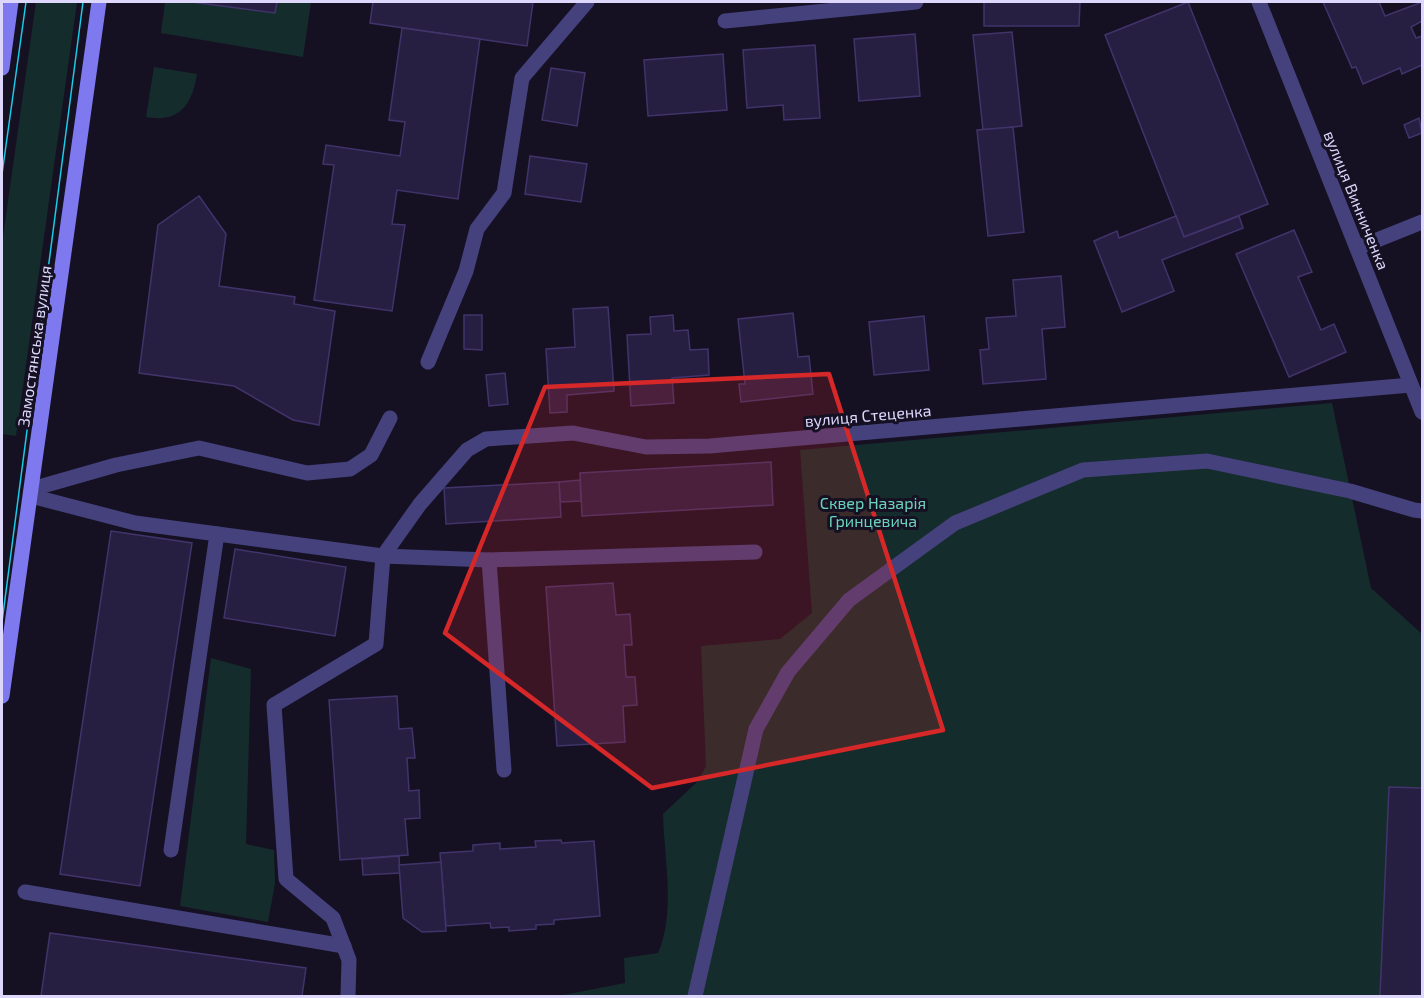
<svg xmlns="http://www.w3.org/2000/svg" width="1424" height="998" font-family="'Exo 2',sans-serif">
<rect width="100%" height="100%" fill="#151123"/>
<g fill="#152c2c">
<polygon points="36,2 77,2 16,436 2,434 2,244"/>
<polygon points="165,2 192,2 275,13 277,2 311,2 303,57 161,33"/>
<path d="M154,67L197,74C192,105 179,123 146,117Z"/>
<path d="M1332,403L1371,588L1422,634V996H558L625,983L624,958L658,953C676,912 664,858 663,814L698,781L706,766L701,646L780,639L812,613L800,450Z"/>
<polygon points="211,658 251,669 246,844 274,850 275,883 268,922 180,906"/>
</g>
<g fill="#271f42" stroke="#40346b" stroke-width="1.5">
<polygon points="192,2 277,2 275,13"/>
<polygon points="373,2 533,2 527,46 370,23"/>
<polygon points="984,2 1080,2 1079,26 984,26"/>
<polygon points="1188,2 1268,204 1184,237 1105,35"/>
<polygon points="1323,2 1379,2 1385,16 1422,2 1422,21 1411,27 1416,38 1422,36 1422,65 1402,74 1400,68 1363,84 1356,67 1352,68"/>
<polygon points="402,28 480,39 458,199 397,190 392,224 405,225 392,311 314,300 334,165 323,164 326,145 400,156 405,122 389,120"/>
<polygon points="1012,32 1022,126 983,130 973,35"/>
<polygon points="915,34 920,96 859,101 854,39"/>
<polygon points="815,45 820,118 784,120 783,105 747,108 743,50"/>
<polygon points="723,54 727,110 648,116 644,60"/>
<polygon points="551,68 585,73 577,126 542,120"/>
<polygon points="1419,118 1422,133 1409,138 1404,125"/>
<polygon points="1013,127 1024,232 988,236 977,130"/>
<polygon points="530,156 587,164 581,202 525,194"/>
<polygon points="199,196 226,234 219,286 295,297 294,304 335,311 319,425 293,420 234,386 139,373 158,225"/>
<polygon points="1176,216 1184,237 1239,216 1243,228 1162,260 1174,291 1122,312 1094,241 1117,231 1119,238"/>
<polygon points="1294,230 1312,272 1298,277 1321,330 1334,324 1346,352 1289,377 1236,254"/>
<polygon points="1061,276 1065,327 1042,329 1046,379 983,384 980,350 989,349 986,318 1016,316 1013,280"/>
<polygon points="608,307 614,391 567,395 567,412 550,413 546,349 575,347 573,309"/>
<polygon points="793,313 798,357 809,356 813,394 741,402 739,384 745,384 738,319"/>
<polygon points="464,315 482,315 482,350 464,349"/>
<polygon points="673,315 674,331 688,330 690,350 708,349 709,375 672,378 674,403 631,406 627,335 651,334 650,317"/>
<polygon points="924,316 929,370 874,375 869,322"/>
<polygon points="505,373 508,404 489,406 486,375"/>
<polygon points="771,462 773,505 582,516 580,473"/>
<polygon points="580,480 581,501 560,502 559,482"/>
<polygon points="559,482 561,517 446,524 444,488"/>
<polygon points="111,531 192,543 140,886 60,874"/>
<polygon points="235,549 346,567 335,636 224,618"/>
<polygon points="613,583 616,615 630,614 632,645 624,645 626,677 635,677 637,705 623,706 625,742 557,746 546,587"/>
<polygon points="397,696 399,729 412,728 415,758 407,758 409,791 419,790 420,818 405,819 408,855 340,860 329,700"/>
<polygon points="1389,787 1422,788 1422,996 1380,996"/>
<polygon points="561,840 562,843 594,841 600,916 554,920 554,924 536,925 536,929 509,931 509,927 491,928 490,923 446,926 440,853 473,851 473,845 500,843 500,849 536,847 535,841"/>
<polygon points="399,856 400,873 363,875 362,859"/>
<polygon points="441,862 446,931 422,932 403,918 399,865"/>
<polygon points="50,933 306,968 302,996 41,996"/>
</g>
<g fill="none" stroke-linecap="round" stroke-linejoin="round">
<g stroke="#45417d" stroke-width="15">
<polyline points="725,21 916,2"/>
<polyline points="1357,248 1422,222"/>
<polyline points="428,362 466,271 477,229 504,193 522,78 587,2"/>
<polyline points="32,489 116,465 199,448 307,473 350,469 371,455 390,418"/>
<polyline points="31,496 135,523 383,556 489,560 755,552"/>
<polyline points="489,560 504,770"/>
<polyline points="171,850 217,534"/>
<polyline points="25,892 344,946"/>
<polyline points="348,996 349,960 333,918 286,879 274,705 376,644 383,556"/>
<polyline points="695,996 756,729 788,672 849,600 955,523 1083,470 1207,461 1350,491 1414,510 1422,511"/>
</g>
<g stroke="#45417d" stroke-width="15">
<polyline points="1259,2 1422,412"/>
<polyline points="383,556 420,504 467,450 486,439 573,433 646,447 710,446 1411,385"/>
</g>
<g stroke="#7f79f0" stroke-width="15">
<polyline points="2,68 11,2"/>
<polyline points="2,696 99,2"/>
</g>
<g stroke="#19cbe5" stroke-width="1.5">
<polyline points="2,174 26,2"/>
<polyline points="2,622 83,2"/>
</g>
</g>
<path fill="#d62828" fill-opacity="0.2" stroke="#d62828" stroke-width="4.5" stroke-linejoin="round" d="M829,374L943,730L652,788L445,633L545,387Z"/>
<g text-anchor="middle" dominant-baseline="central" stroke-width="6" stroke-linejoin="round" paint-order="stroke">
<g font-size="16" fill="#dcd7fb" stroke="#151123">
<text transform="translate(1357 200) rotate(68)">вулиця Винниченка</text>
<text transform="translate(34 346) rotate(-82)">Замостянська вулиця</text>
<text transform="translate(868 415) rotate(-5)">вулиця Стеценка</text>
</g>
<g font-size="16" fill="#6bd3bc" stroke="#151123">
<text x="873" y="502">Сквер Назарія<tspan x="873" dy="18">Гринцевича</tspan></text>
</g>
</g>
<rect width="1424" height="998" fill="none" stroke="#dcd7fb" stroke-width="6"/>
</svg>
